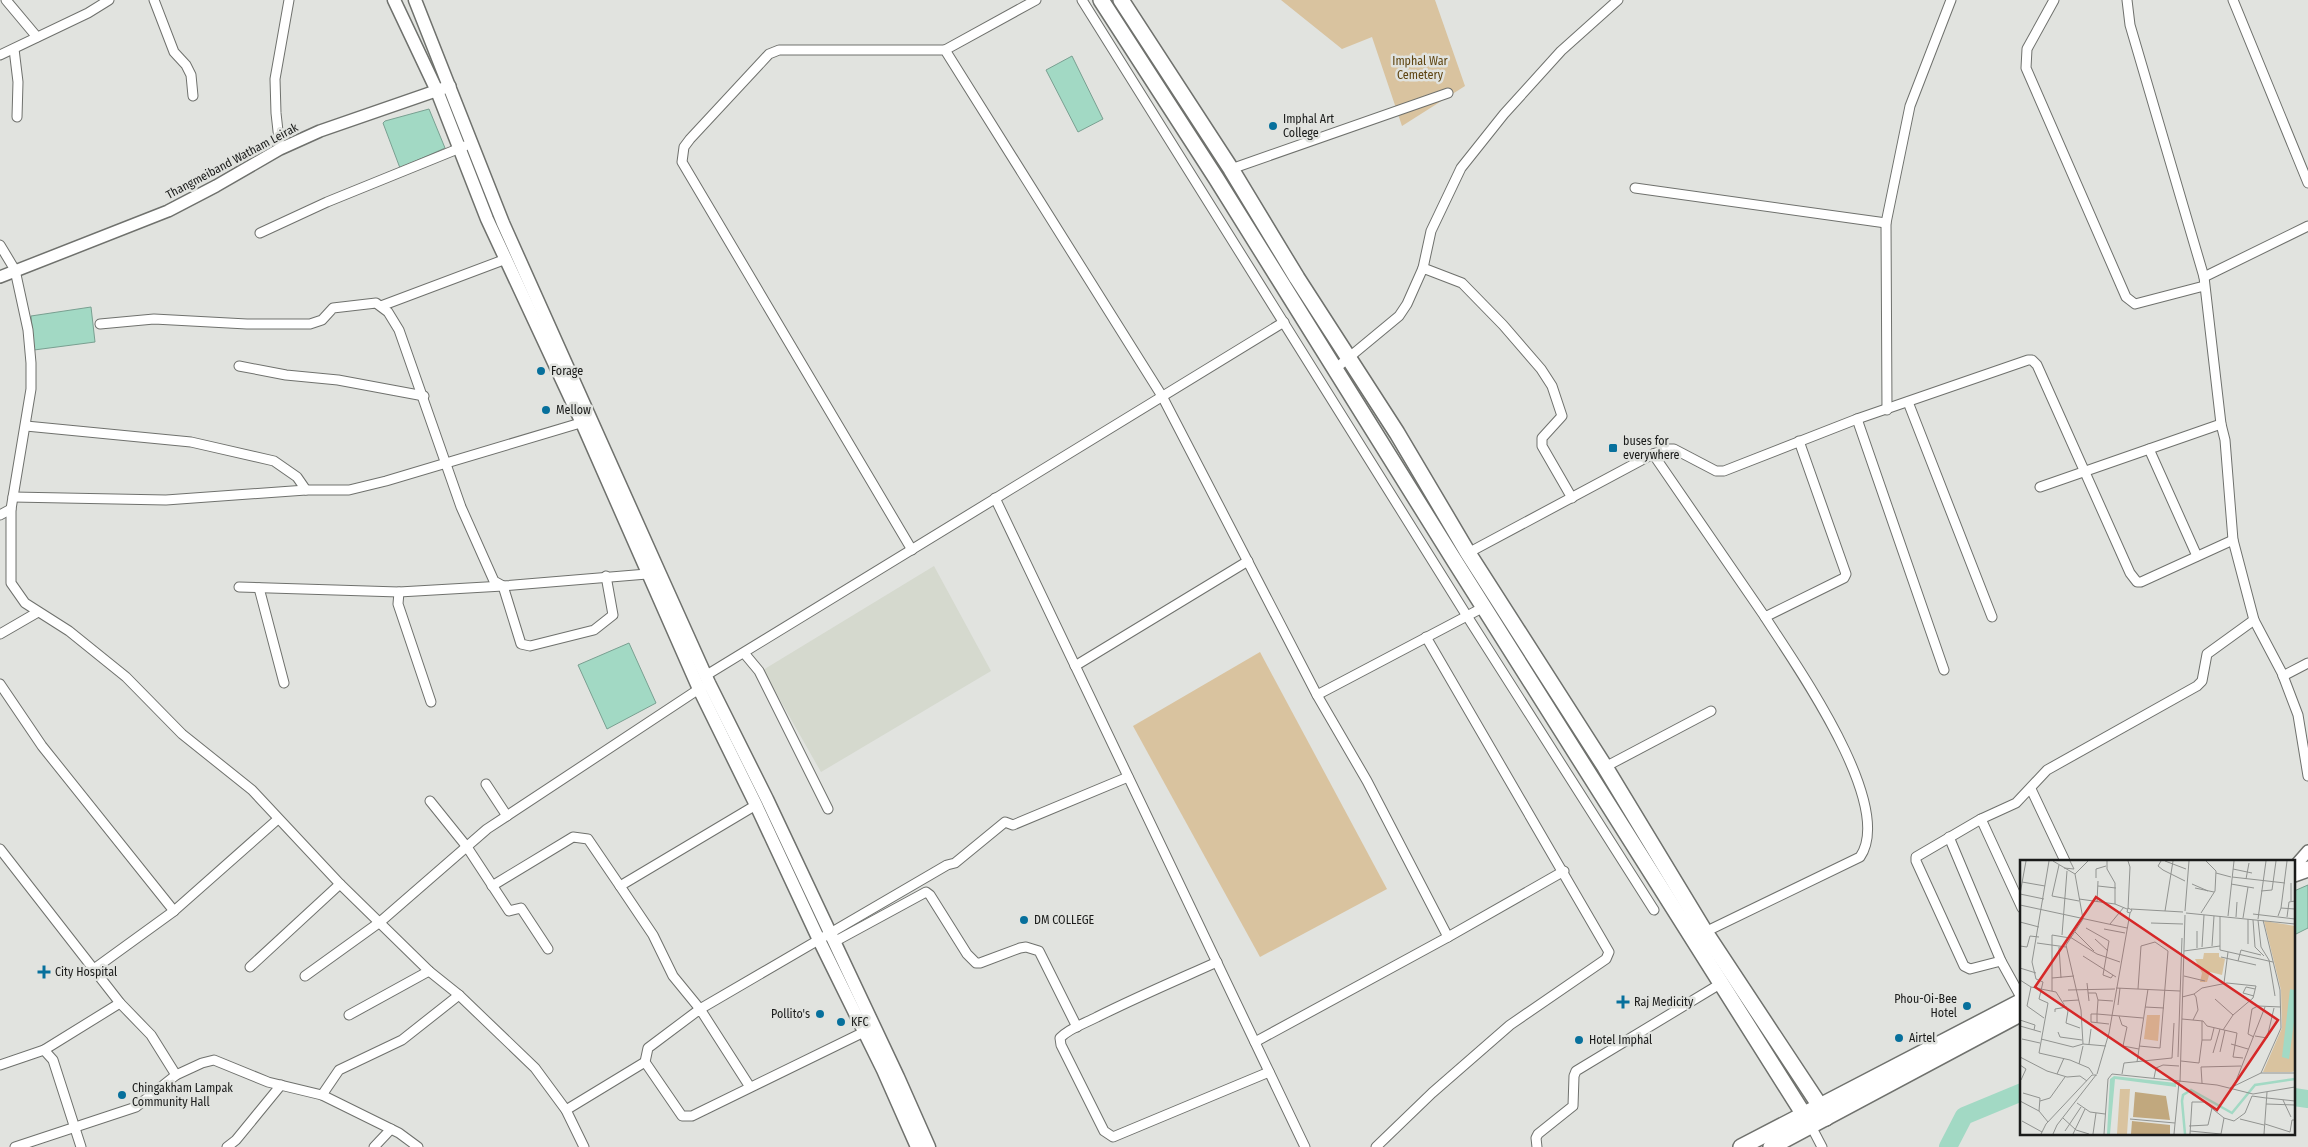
<svg xmlns="http://www.w3.org/2000/svg" width="2308" height="1147" font-family="'Fira Sans Condensed',sans-serif">
<rect width="100%" height="100%" fill="#e1e3df"/>
<polygon fill="#d5d9ce" points="934,566 991,671 821,772 763,670"/>
<g fill="#d9c39f">
<polygon points="1281,0 1435,0 1465,86 1402,126 1372,37 1342,49"/>
<polygon points="1260,652 1387,889 1260,957 1133,726"/>
</g>
<g fill="#a2d9c4" stroke="#79a091">
<polygon points="1072,56 1103,119 1078,132 1046,70"/>
<polygon points="429,109 445,148 400,168 383,123 385,121"/>
<polygon points="91,307 95,342 34,350 31,316"/>
<polygon points="629,643 656,703 607,729 578,665"/>
<polygon points="2308,885 2308,928 2294,935 2294,891"/>
</g>
<g fill="none" stroke-linecap="round" stroke-linejoin="round">
<g stroke="#a2d9c4" stroke-width="18">
<polyline points="2294,1097 2308,1099"/>
<polyline points="1948,1147 1964,1116 2022,1092"/>
</g>
<defs>
<g id="minor">
<polyline points="6,0 37,37"/>
<polyline points="154,0 174,52 186,65 191,75 193,96"/>
<polyline points="1082,0 1467,616 1654,910"/>
<polyline points="2054,0 2027,49 2026,68 2126,297 2135,304 2204,286"/>
<polyline points="2127,0 2130,25 2204,277 2221,424 2225,440 2233,540 2254,620 2282,673 2298,715 2308,776"/>
<polyline points="2233,0 2308,183"/>
<polyline points="14,49 18,82 17,117"/>
<polyline points="945,50 1036,0"/>
<polyline points="0,55 88,13 109,0"/>
<polyline points="280,149 276,113 275,79 289,0"/>
<polyline points="1231,169 1448,93"/>
<polyline points="1635,188 1886,223"/>
<polyline points="260,233 327,202 465,146"/>
<polyline points="0,245 15,270 28,330 31,363 31,389 11,509 11,583 25,603 69,631 126,677 182,734 252,790 340,884 429,971 459,995 535,1068 566,1110 584,1147"/>
<polyline points="1423,268 1431,231 1461,168 1504,114 1561,51 1618,0"/>
<polyline points="2204,277 2308,226"/>
<polyline points="381,306 506,259"/>
<polyline points="100,324 154,319 247,324 310,324 322,320 333,308 376,303 388,312 399,330 461,507 494,581 503,586 521,644 530,646 594,630 613,615 606,576"/>
<polyline points="239,366 286,375 338,380 424,396"/>
<polyline points="1335,369 1399,316 1407,304 1423,268 1462,283 1503,325 1541,369 1552,386 1562,416 1542,438 1542,446 1572,498"/>
<polyline points="1908,402 1992,617"/>
<polyline points="1887,410 1886,223 1910,106 1951,0"/>
<polyline points="1857,419 1944,670"/>
<polyline points="26,426 191,442 274,461 297,477 306,490"/>
<polyline points="2149,449 2197,556"/>
<polyline points="1653,454 1765,617 1844,578 1846,574 1799,441"/>
<polyline points="2040,487 2221,424"/>
<polyline points="13,497 166,500 306,490 349,490 386,481 587,421"/>
<polyline points="995,498 1305,1147"/>
<polyline points="0,515 11,509"/>
<polyline points="912,550 682,162 684,147 690,139 769,54 779,50 945,50 1162,396 1317,695 1367,781 1448,937 1255,1042"/>
<polyline points="1468,553 1653,454 1667,449 1674,449 1716,471 1724,471 1857,419 2028,360 2032,360 2037,365 2130,573 2137,582 2141,582 2233,540"/>
<polyline points="239,587 399,592 503,586 647,574"/>
<polyline points="259,588 284,683"/>
<polyline points="399,592 398,604 431,702"/>
<polyline points="0,634 38,612"/>
<polyline points="744,653 759,671 828,809"/>
<polyline points="1075,666 1248,561"/>
<polyline points="705,676 1284,322"/>
<polyline points="2283,676 2308,663"/>
<polyline points="0,684 42,746 174,911"/>
<polyline points="1317,695 1484,607"/>
<polyline points="1605,767 1711,711"/>
<polyline points="486,784 507,816"/>
<polyline points="2031,789 2065,861"/>
<polyline points="430,801 467,847 509,911 521,908 548,949"/>
<polyline points="756,805 620,886 653,935 673,976 700,1009 947,865 955,863 1005,822 1013,825 1128,777"/>
<polyline points="1981,819 2022,908"/>
<polyline points="1949,837 2001,961"/>
<polyline points="0,849 120,1003 151,1035 176,1075"/>
<polyline points="492,886 573,837 588,839 620,886"/>
<path d="M1705,932L1860,857C1896,805 1795,664 1765,617"/>
<polyline points="1448,937 1564,871"/>
<polyline points="834,942 926,892 930,895 967,954 976,963 980,963 1020,948 1026,947 1039,951 1077,1027"/>
<path d="M1217,962C1177,980 1137,997 1097,1017C1086,1023 1069,1028 1060,1038L1061,1045L1104,1131L1113,1137L1269,1072"/>
<polyline points="250,967 340,884"/>
<polyline points="94,969 174,911 278,819"/>
<polyline points="305,976 380,922 487,829 702,687"/>
<polyline points="2022,999 2001,961 1970,969 1964,966 1916,861 1916,857 1981,819 2016,803 2047,770 2197,686 2202,681 2207,654 2254,620"/>
<polyline points="349,1015 429,971"/>
<polyline points="44,1050 120,1003"/>
<polyline points="0,1065 44,1050 53,1060 81,1147"/>
<polyline points="750,1087 700,1009 648,1048 645,1062 682,1116 692,1116 864,1032"/>
<polyline points="322,1095 339,1070 402,1040 459,995"/>
<polyline points="566,1110 645,1062"/>
<polyline points="1811,1126 1822,1147"/>
<polyline points="15,1147 136,1107 176,1075 202,1063 214,1060 268,1082 322,1095 399,1133 418,1147"/>
<polyline points="227,1147 236,1140 281,1085"/>
<polyline points="374,1147 391,1129"/>
<polyline points="1376,1147 1432,1093 1510,1025 1606,959 1609,952 1426,637"/>
<polyline points="1537,1147 1536,1138 1538,1134 1573,1106 1574,1076 1576,1071 1720,984"/>
</g>
<g id="tertiary">
<polyline points="0,277 168,211 216,186 280,149 320,131 450,86"/>
<polyline points="2294,867 2308,851"/>
</g>
<g id="secondary">
<polyline points="394,0 437,91 487,219 582,423 699,689 756,805 819,940 883,1070 917,1147"/>
<polyline points="415,0 503,223 660,574 709,683 767,799 898,1077 929,1147"/>
</g>
<g id="trunk">
<polyline points="1101,0 1216,178 1454,560 1811,1126"/>
<polyline points="1121,0 1231,169 1297,278 1397,433 1468,553 1605,767 1705,932 1820,1106 1826,1118"/>
<polyline points="2294,874 2308,869"/>
<polyline points="1741,1147 2022,1001"/>
<polyline points="1771,1147 2022,1013"/>
</g>
</defs>
<use href="#minor" stroke="#6f716d" stroke-width="11"/>
<use href="#tertiary" stroke="#6f716d" stroke-width="14"/>
<use href="#secondary" stroke="#6f716d" stroke-width="15"/>
<use href="#trunk" stroke="#6f716d" stroke-width="18"/>
<use href="#minor" stroke="#fff" stroke-width="9"/>
<use href="#tertiary" stroke="#fff" stroke-width="11"/>
<use href="#secondary" stroke="#fff" stroke-width="12"/>
<use href="#trunk" stroke="#fff" stroke-width="15"/>
</g>
<g fill="#07709c" stroke="#e1e3df" stroke-width="2">
<circle cx="1273" cy="126" r="5"/>
<circle cx="541" cy="371" r="5"/>
<circle cx="546" cy="410" r="5"/>
<rect x="1608" y="443" width="10" height="10" rx="2.5"/>
<circle cx="1024" cy="920" r="5"/>
<path d="M41.5 964.5h5v5h5v5h-5v5h-5v-5h-5v-5h5z"/>
<path d="M1620.5 994.5h5v5h5v5h-5v5h-5v-5h-5v-5h5z"/>
<circle cx="1967" cy="1006" r="5"/>
<circle cx="820" cy="1014" r="5"/>
<circle cx="841" cy="1022" r="5"/>
<circle cx="1899" cy="1038" r="5"/>
<circle cx="1579" cy="1040" r="5"/>
<circle cx="122" cy="1095" r="5"/>
</g>
<g text-anchor="middle" dominant-baseline="central" stroke-width="5" stroke-linejoin="round" paint-order="stroke">
<g font-size="12" fill="#5e4411" stroke="#e1e3df">
<text x="1420" y="61">Imphal War<tspan x="1420" dy="14">Cemetery</tspan></text>
</g>
<g font-size="12" fill="#1a1b1a" stroke="#e1e3df" text-anchor="start">
<text x="1283" y="119">Imphal Art<tspan x="1283" dy="14">College</tspan></text>
<text x="551" y="371">Forage</text>
<text x="556" y="410">Mellow</text>
<text x="1623" y="441">buses for<tspan x="1623" dy="14">everywhere</tspan></text>
<text x="1034" y="920">DM COLLEGE</text>
<text x="55" y="972">City Hospital</text>
<text x="1957" y="999" text-anchor="end">Phou-Oi-Bee<tspan x="1957" dy="14">Hotel</tspan></text>
<text x="1634" y="1002">Raj Medicity</text>
<text x="810" y="1014" text-anchor="end">Pollito's</text>
<text x="851" y="1022">KFC</text>
<text x="1909" y="1038">Airtel</text>
<text x="1589" y="1040">Hotel Imphal</text>
<text x="132" y="1088">Chingakham Lampak<tspan x="132" dy="14">Community Hall</tspan></text>
</g>
<g font-size="12" fill="#1a1b1a" stroke="#e1e3df">
<text transform="translate(232 161) rotate(-28)">Thangmeiband Watham Leirak</text>
</g>
</g>
<g transform="translate(2020 860)">
<rect width="275" height="275" fill="#e1e3df"/>
<path d="M244,61L275,66V211L272,212H243L262,168L261,130ZM184,93H199V97L205,99L202,115L190,112L187,122H180L182,113L175,99H183ZM127,155H140L138,181L124,179ZM100,229H110L107,274H97Z" fill="#d9c39f"/>
<path d="M115,232L146,236L150,260L113,257ZM112,261L150,265V274H111Z" fill="#c1a87e"/>
<path d="M270,129L275,130V155L269,199L262,197ZM94,216L156,223V227L95,219L90,274H87L90,219Z" fill="#a2d9c4"/>
<path fill="none" stroke="#a2d9c4" stroke-width="2.5" d="M165,274L162,241L163,235L171,230L212,253L235,225L275,219"/>
<path fill="none" stroke="#919390" stroke-width="1" d="M29,1L12,102L16,119L23,122L19,139L28,143L19,193L50,200L69,208L73,214M33,1L55,14M87,1V9L95,23V44M108,1L110,7L108,49M141,1L138,6L143,10L165,21M145,1L166,9M39,5L32,36L59,41M44,8L54,9L50,1M213,9L232,13M196,13L211,17M212,17L265,23M76,18V9L86,6M226,19L229,3M2,22L25,26M172,24L188,31M211,24L234,28M78,26L96,28M175,28L194,32M241,31L252,30L256,1M0,34L6,1M0,34L24,39M59,39L95,44L107,49M271,41V23M77,42L78,21M0,45L107,68M108,48L112,50L110,53L107,52ZM261,48L267,1M111,49L163,52M145,51L153,1M165,51L169,1M166,53L275,64M181,53L195,31L196,11L186,1M233,54L275,59M200,56V90L253,102M208,56L214,1M258,56L261,48L275,49M216,57L217,42M267,57L269,42L275,41M223,58L228,27M238,59L246,1M233,60L235,87L244,96M238,60L241,87L249,100L255,136M0,62L19,67M131,63L163,64M90,64L104,47M66,68L89,81L83,115L91,118L93,115M84,69L105,73M55,72L74,91M42,75L47,11M50,77L77,94L100,102M75,79L88,91M17,83L46,87M228,84V59M0,86L7,87L10,76L19,77M192,86L194,56M39,87L41,118M182,87L184,55M177,88V71M164,91L200,86M63,96L96,117M201,97L236,105M218,101L221,90L241,95M0,108L16,113M164,116L185,121M32,118L54,116M0,120L11,127L36,132L48,151L46,163L60,168M67,123L69,141M204,123L208,92M11,127L7,146L24,158M96,128L160,131M118,129L121,86L135,82L148,91L140,188L119,186M48,130L95,129M32,131V75L50,78M68,133H76L78,140M174,134L182,128L207,123L236,126L233,138L213,155L203,170M234,136L223,133L226,127L235,129M162,137L174,134L176,137L178,150L173,160M195,139L213,155M43,141L59,140M93,141L78,140L77,154L123,158M98,145L100,128M125,147L144,148M35,152V149L47,147M99,156L102,165L107,167L103,186L119,189M162,159L183,161L187,166L217,173L213,197L223,198M0,160L15,165L14,170M182,161V180H191L194,168M77,163V154H71V162L89,164M0,166L21,172M38,172L40,177L62,180M235,176L247,178L254,148M234,177L228,174L232,149L238,146L261,147M2,179L20,183M21,179L53,187L63,184L86,186M63,184L61,150L46,85L63,59L55,14L68,1M69,184L71,169M211,184L228,189M200,192L205,170M193,193L200,169M0,197L27,211L47,217L60,216L67,221M158,197L162,78M161,201L179,203L182,180M117,202L128,129M59,204L63,186M0,205L6,209L1,220M241,213H275M37,214L44,198M77,214L89,173L110,53M102,214L104,203L152,198L154,163M134,218L136,208L143,205L159,206M160,222L165,55M182,223L181,207L221,206M214,226L245,147M210,228L241,213L261,168L260,130L243,60M3,233L20,238L19,251L28,262M247,238L275,241M263,240L271,257M0,241L19,251M20,241L30,238L45,217M57,243L70,252L85,254M246,244L275,245M43,258L56,270L69,274M110,259L155,263M220,259L244,265M2,261L22,272M245,264L270,272L272,260H275M169,266L188,265L192,248M45,271L61,247M170,271L201,274M21,274L26,264L72,215H77M33,274L37,265L76,215M53,274L65,249M73,274L76,253M84,274L88,219L92,214L197,225L233,234L275,227M154,274L159,222M170,274L172,242H184L204,258L214,261L225,253L232,236L246,238M201,274L204,258M244,274L247,232"/>
<path fill="#d62828" fill-opacity="0.15" stroke="#d62828" stroke-width="2.5" d="M76,37L258,160L197,250L15,127Z"/>
<rect width="275" height="275" fill="none" stroke="#1a1b1a" stroke-width="2.5"/>
</g>
</svg>
